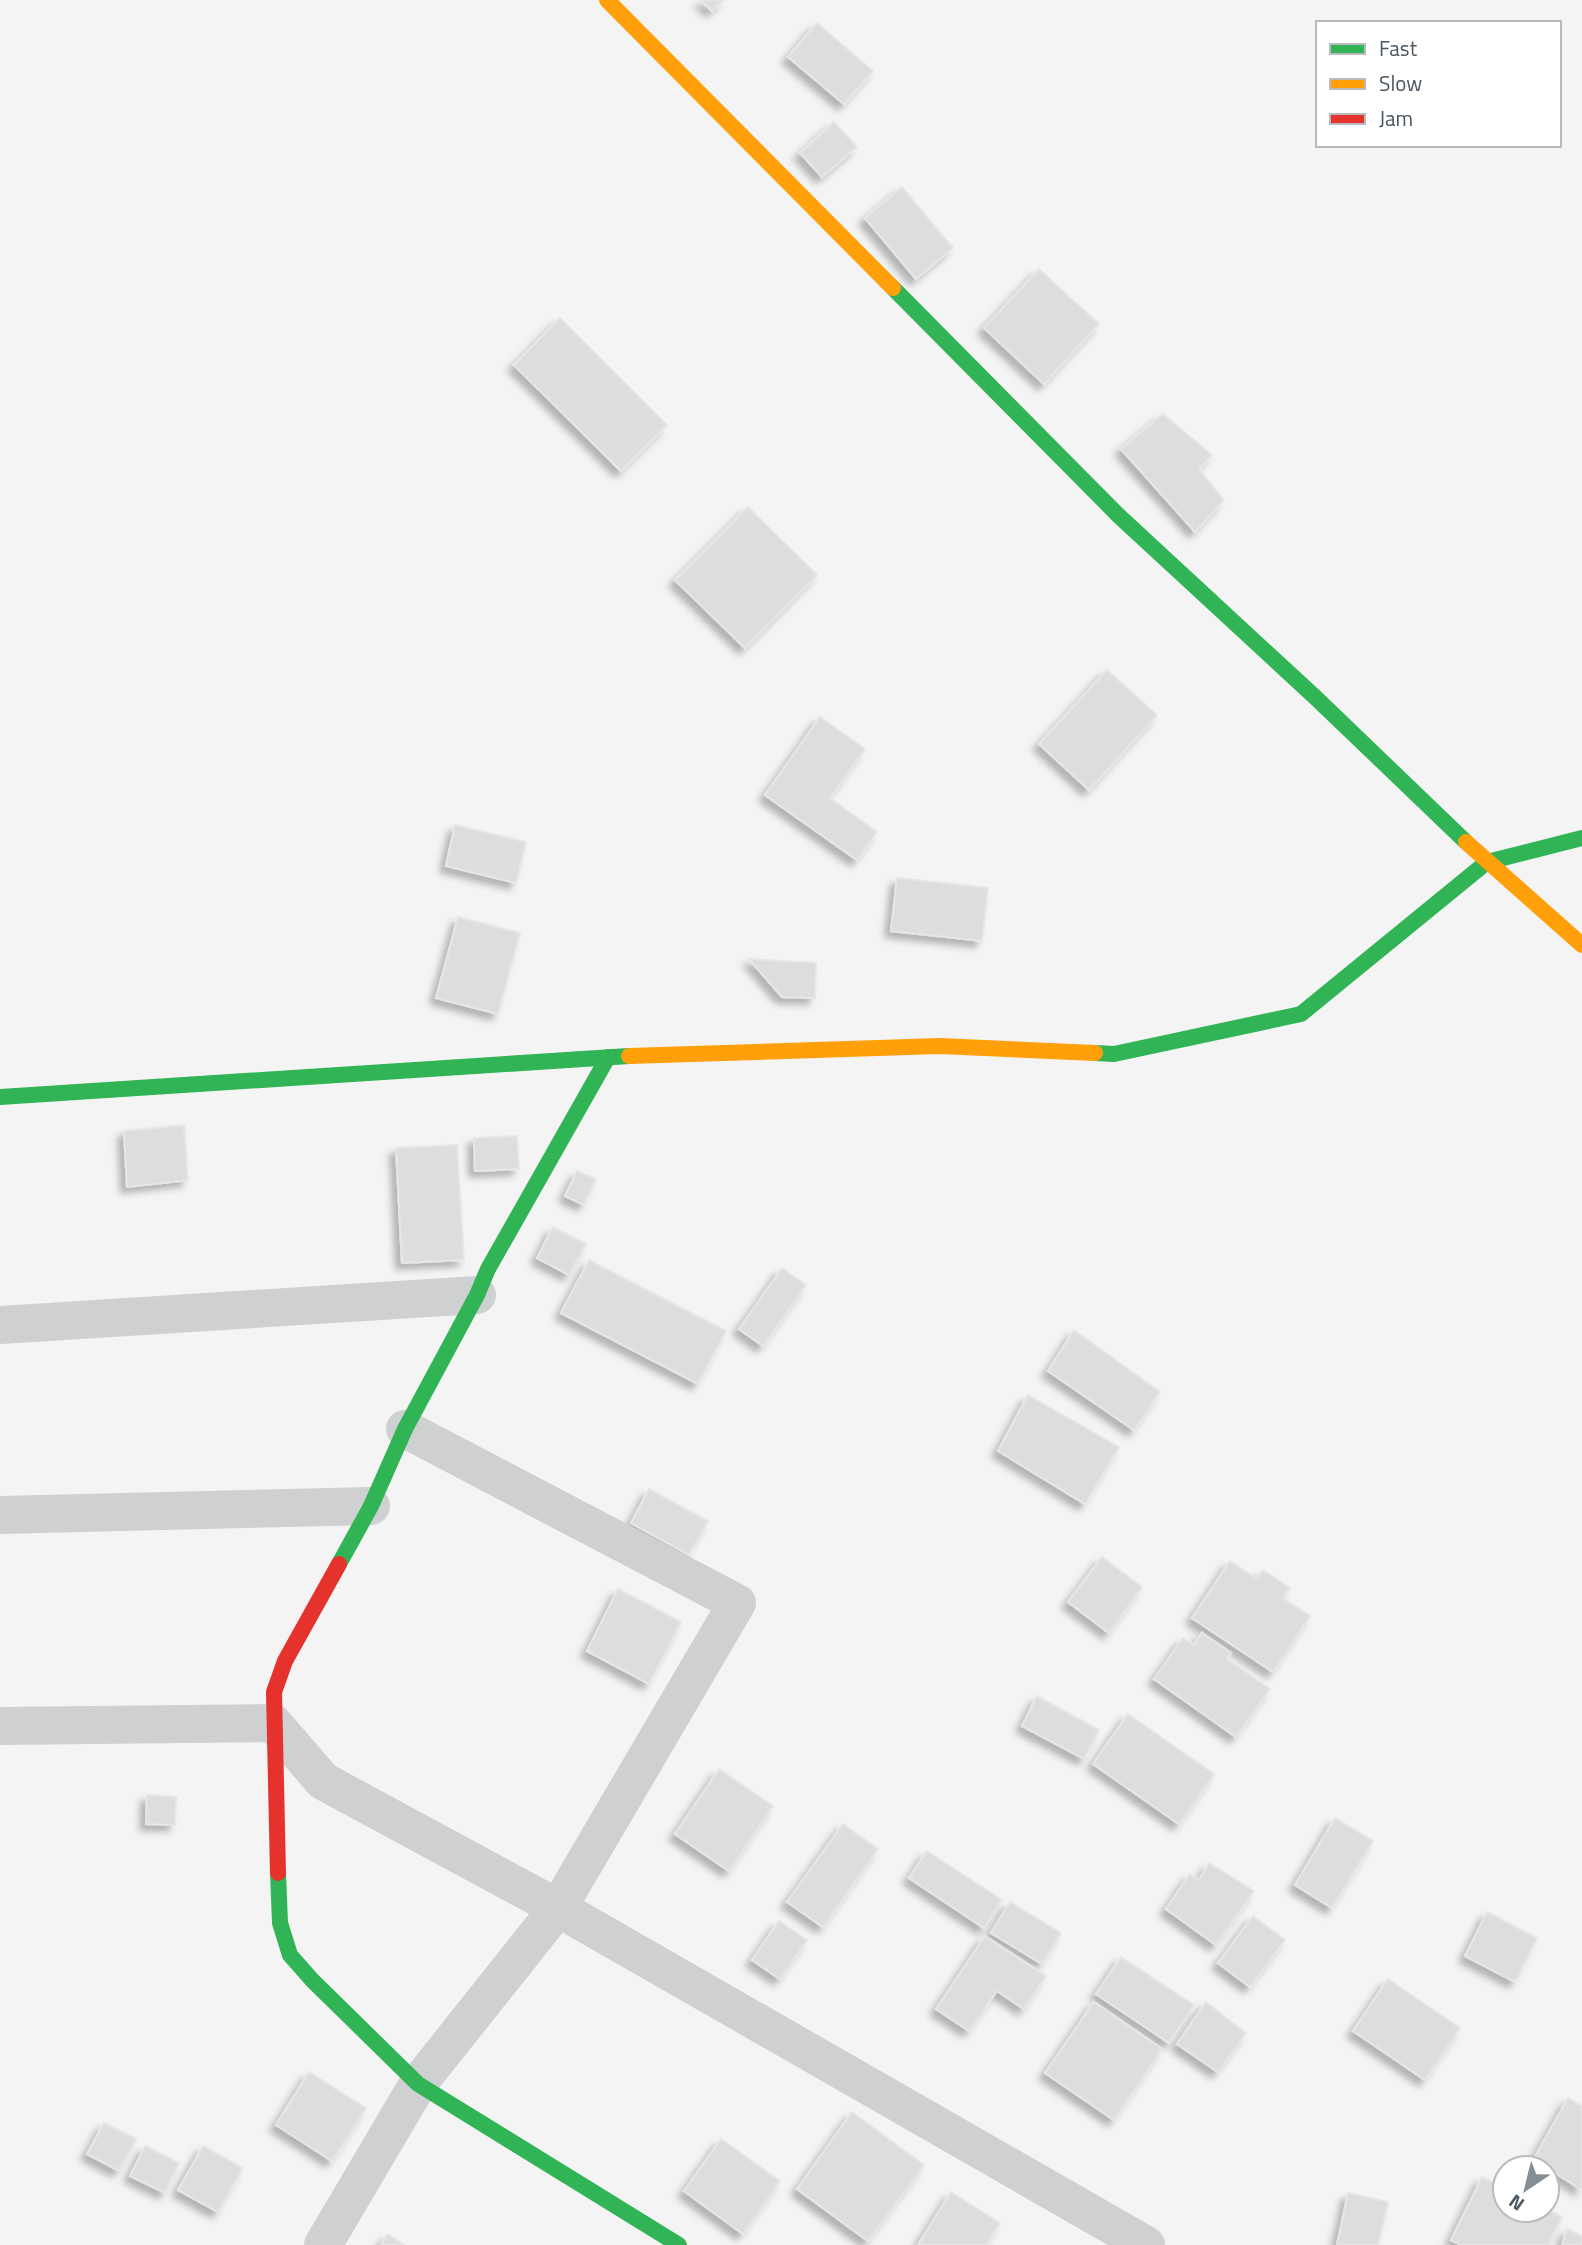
<svg xmlns="http://www.w3.org/2000/svg" width="1582" height="2245" font-family="'Titillium Web',sans-serif">
<defs>
<filter id="shadow"><feDropShadow dx="-6" dy="6" stdDeviation="3.5" flood-color="#0004"/></filter>
</defs>
<rect width="100%" height="100%" fill="#f4f4f4"/>
<g fill="#ddddde" stroke="#e5e6e7" stroke-width="2" filter="url(#shadow)">
<polygon points="701,0 724,0 712,11"/>
<polygon points="817,23 873,71 844,104 788,57"/>
<polygon points="834,122 857,147 822,177 800,153"/>
<polygon points="902,187 953,248 916,279 865,218"/>
<polygon points="1039,269 1099,324 1044,384 984,328"/>
<polygon points="560,318 667,425 621,471 514,365"/>
<polygon points="1163,414 1212,455 1199,469 1224,500 1195,532 1121,449"/>
<polygon points="748,507 817,575 745,648 675,580"/>
<polygon points="1107,670 1157,715 1089,790 1039,744"/>
<polygon points="820,717 865,749 830,798 877,832 857,860 765,795"/>
<polygon points="455,825 526,842 516,883 446,866"/>
<polygon points="897,878 988,888 982,941 891,931"/>
<polygon points="458,917 520,933 498,1014 436,998"/>
<polygon points="749,959 816,963 815,998 782,997"/>
<polygon points="184,1125 188,1180 127,1187 124,1131"/>
<polygon points="517,1136 519,1169 475,1171 474,1138"/>
<polygon points="457,1145 464,1260 402,1263 396,1148"/>
<polygon points="577,1171 596,1179 584,1205 565,1196"/>
<polygon points="553,1227 586,1244 569,1275 537,1258"/>
<polygon points="589,1260 726,1331 698,1384 561,1313"/>
<polygon points="782,1268 806,1285 763,1346 739,1329"/>
<polygon points="1074,1330 1160,1392 1134,1430 1048,1371"/>
<polygon points="1028,1395 1119,1447 1085,1504 998,1451"/>
<polygon points="649,1489 708,1521 689,1555 631,1523"/>
<polygon points="1102,1557 1142,1587 1109,1633 1068,1602"/>
<polygon points="1230,1561 1256,1578 1263,1570 1290,1588 1283,1598 1310,1616 1273,1672 1192,1618"/>
<polygon points="618,1589 681,1622 649,1684 587,1651"/>
<polygon points="1202,1633 1231,1653 1227,1659 1270,1689 1236,1737 1154,1679 1183,1638 1194,1645"/>
<polygon points="1037,1696 1099,1730 1084,1759 1022,1726"/>
<polygon points="1128,1714 1214,1774 1179,1824 1093,1764"/>
<polygon points="719,1769 773,1806 729,1871 675,1834"/>
<polygon points="147,1795 176,1797 175,1825 146,1824"/>
<polygon points="1335,1818 1373,1841 1332,1908 1295,1885"/>
<polygon points="843,1824 878,1849 823,1927 787,1902"/>
<polygon points="927,1851 1002,1900 984,1928 909,1878"/>
<polygon points="1209,1863 1254,1891 1216,1945 1166,1909 1190,1874 1199,1880"/>
<polygon points="1010,1902 1061,1933 1042,1964 991,1933"/>
<polygon points="1487,1912 1537,1938 1515,1982 1465,1956"/>
<polygon points="1253,1916 1285,1940 1250,1987 1218,1963"/>
<polygon points="779,1921 807,1940 780,1979 752,1960"/>
<polygon points="985,1936 1046,1976 1024,2009 997,1991 969,2031 936,2009"/>
<polygon points="1121,1957 1194,2005 1169,2043 1096,1994"/>
<polygon points="1388,1979 1460,2028 1425,2080 1353,2031"/>
<polygon points="1094,2002 1162,2049 1114,2120 1045,2073"/>
<polygon points="1206,2002 1246,2033 1218,2072 1177,2044"/>
<polygon points="309,2072 366,2108 332,2161 276,2125"/>
<polygon points="1568,2098 1582,2106 1582,2190 1547,2168 1532,2162"/>
<polygon points="852,2112 924,2165 868,2241 797,2189"/>
<polygon points="104,2123 136,2139 119,2171 87,2154"/>
<polygon points="721,2139 780,2181 743,2234 684,2191"/>
<polygon points="145,2146 179,2163 165,2193 130,2176"/>
<polygon points="203,2146 243,2168 218,2212 178,2190"/>
<polygon points="1482,2177 1505,2188 1505,2210 1547,2209 1562,2217 1548,2245 1461,2245 1451,2240"/>
<polygon points="951,2192 1000,2223 986,2245 918,2245"/>
<polygon points="1348,2193 1388,2202 1378,2245 1337,2245"/>
<polygon points="1567,2229 1582,2236 1582,2245 1562,2245"/>
<polygon points="388,2234 404,2245 381,2245"/>
</g>
<g fill="none" stroke-linecap="round" stroke-linejoin="round">
<g stroke="#ced0d2" stroke-width="38">
<polyline points="0,1325 477,1295"/>
<polyline points="0,1515 371,1506"/>
<polyline points="0,1726 273,1723 323,1781 558,1908 1146,2245"/>
<polyline points="323,2245 418,2084 558,1908 737,1603 405,1429"/>
</g>
<g stroke="#30b455" stroke-width="16">
<polyline points="893,288 1119,516 1316,698 1466,842"/>
<polyline points="1095,1053 1114,1054 1301,1014 1487,862 1582,838"/>
<polyline points="0,1097 629,1056"/>
<polyline points="339,1564 371,1506 405,1429 477,1295 488,1269 608,1057"/>
<polyline points="278,1873 280,1923 290,1955 312,1980 418,2084 679,2245"/>
</g>
<g stroke="#ff9f0a" stroke-width="16">
<polyline points="607,0 893,288"/>
<polyline points="1466,842 1582,945"/>
<polyline points="629,1056 940,1046 1095,1053"/>
</g>
<polyline stroke="#e5322d" stroke-width="16" points="278,1873 274,1692 285,1661 339,1564"/>
</g>
<rect x="1316" y="21" width="245" height="126" fill="#ffffff" stroke="#b7bbc0" stroke-width="2"/>
<rect x="1330" y="44" width="35" height="10" fill="#30b455" stroke="#b7bbc0" stroke-width="2"/>
<text x="1379" y="56" font-size="21" fill="#4a5661">Fast</text>
<rect x="1330" y="79" width="35" height="10" fill="#ff9f0a" stroke="#b7bbc0" stroke-width="2"/>
<text x="1379" y="91" font-size="21" fill="#4a5661">Slow</text>
<rect x="1330" y="114" width="35" height="10" fill="#e5322d" stroke="#b7bbc0" stroke-width="2"/>
<text x="1379" y="126" font-size="21" fill="#4a5661">Jam</text>
<g transform="translate(1526 2189) rotate(215)"><circle r="33" fill="#ffffff" stroke="#b7bbc0" stroke-width="2"/>
<path d="M0-5L12 26L0 18L-12 26Z" fill="#868d94"/>
<text y="-10" font-size="19" font-weight="bold" text-anchor="middle" fill="#4a5661">N</text>
</g>
</svg>
